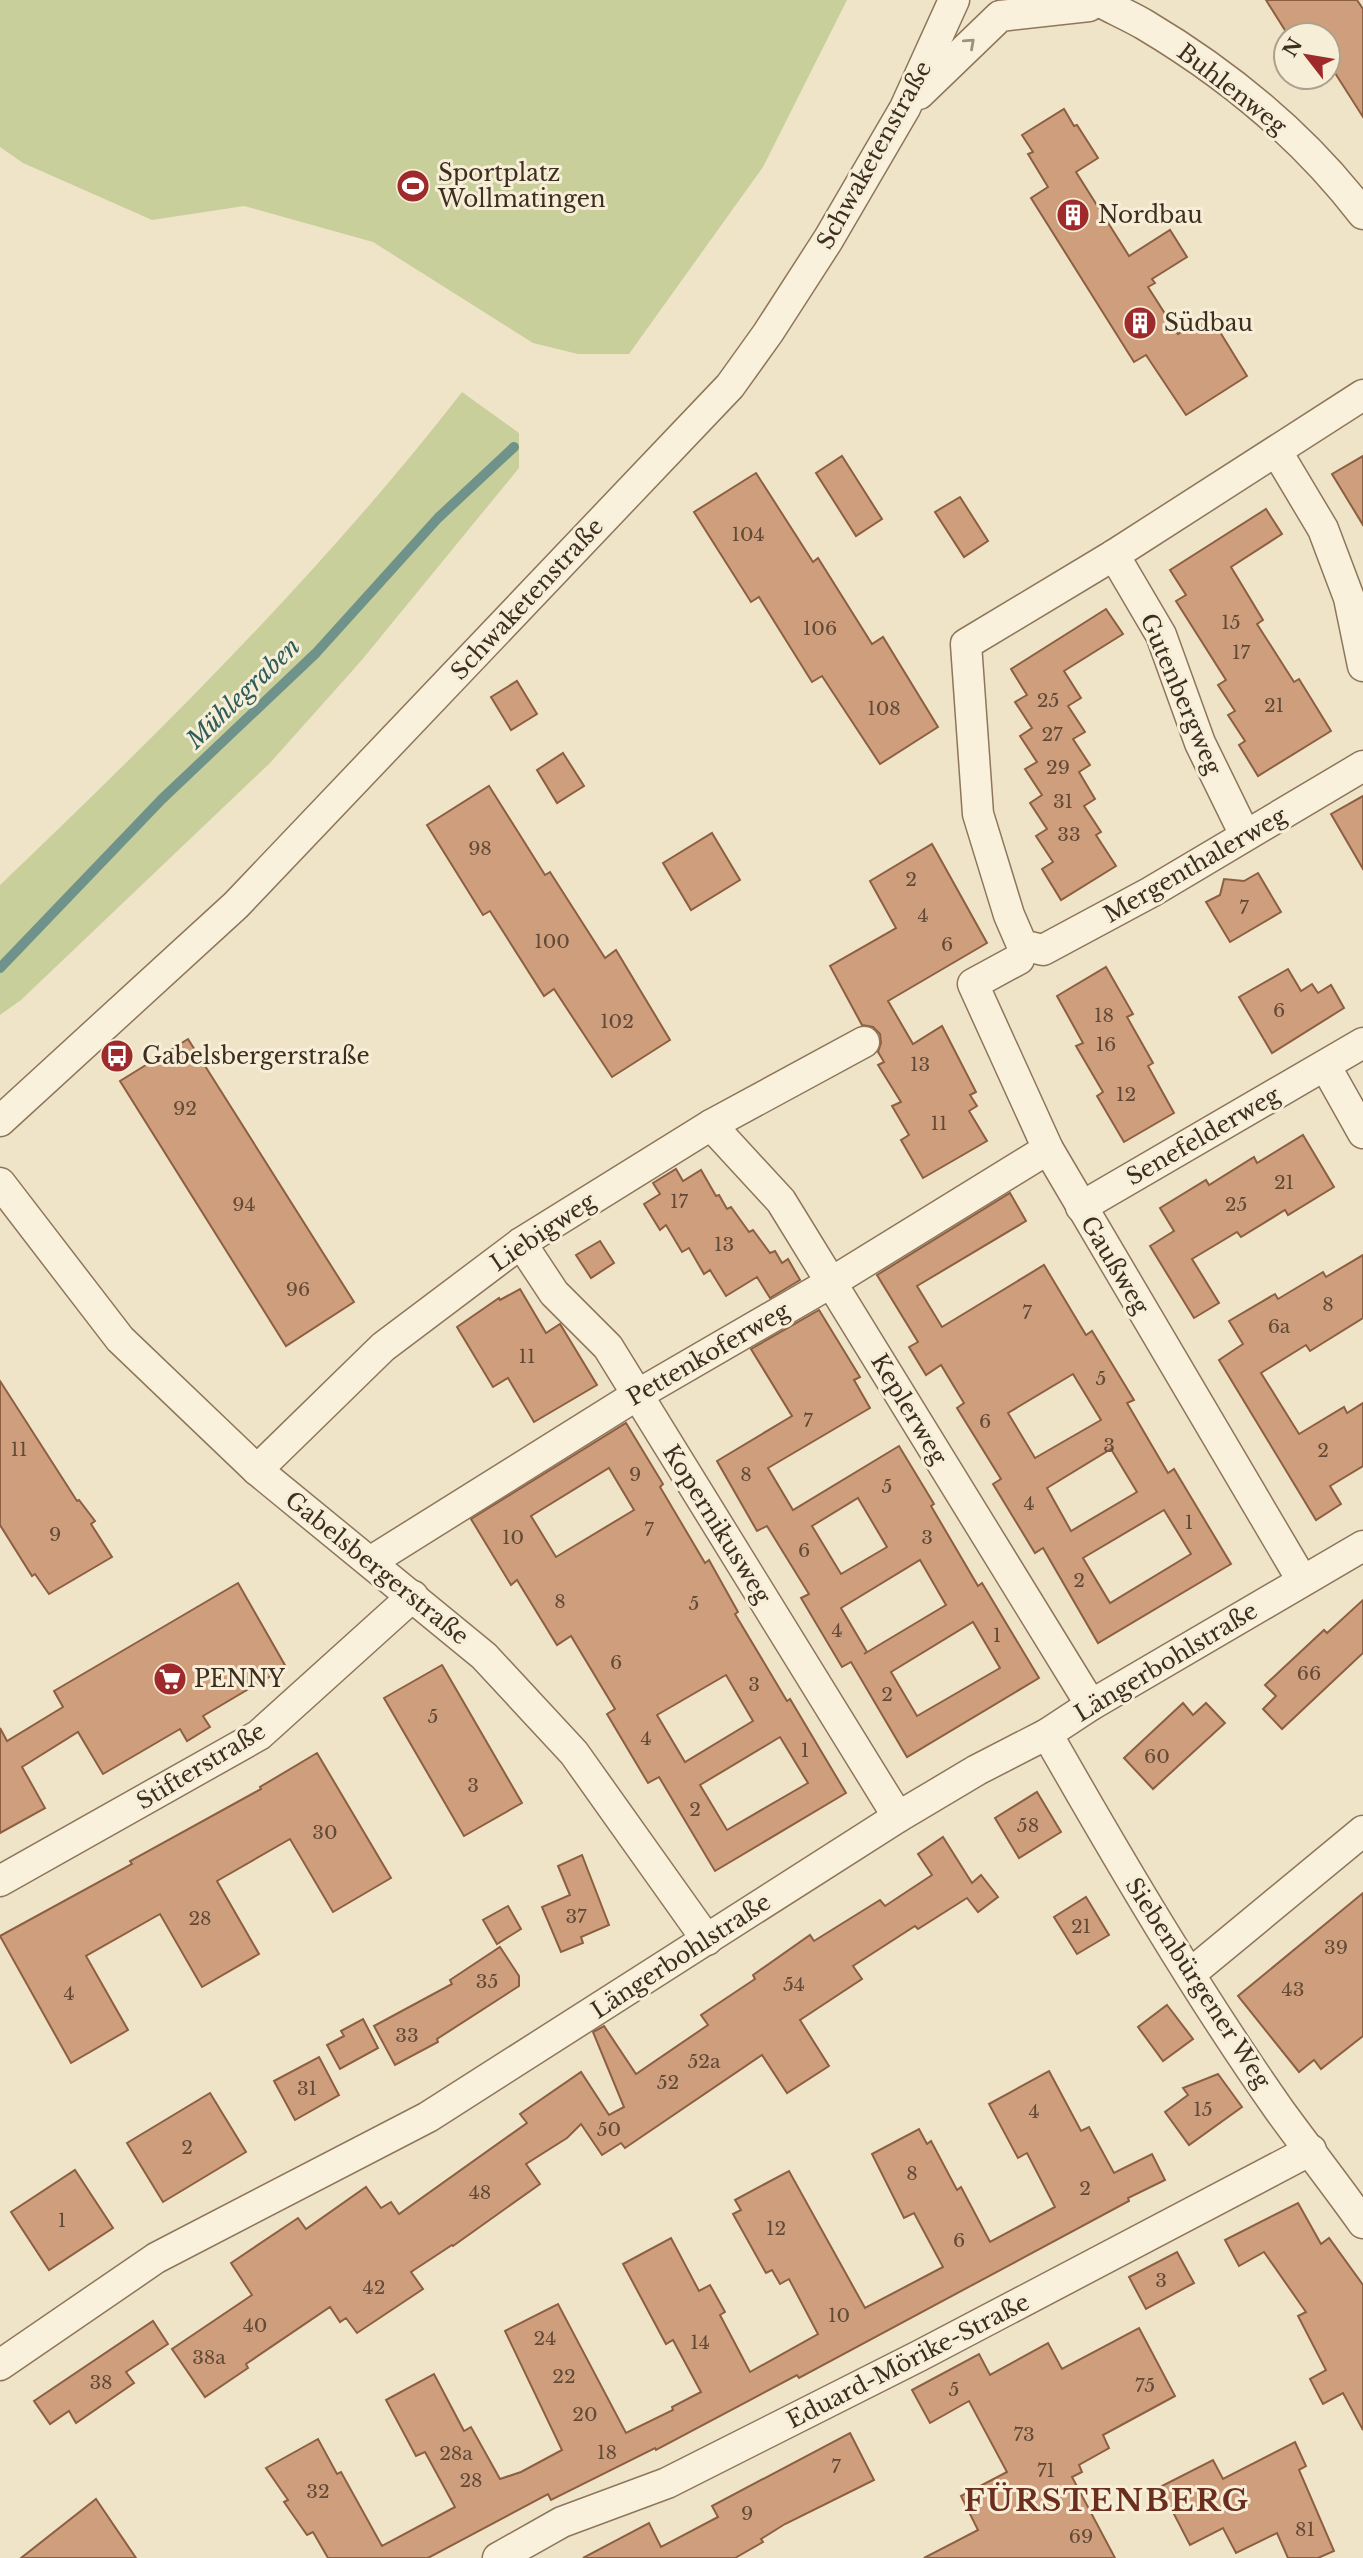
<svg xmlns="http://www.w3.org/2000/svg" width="1363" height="2558" font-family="'Libre Baskerville',serif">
<rect width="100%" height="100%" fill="#f0e4c8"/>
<g fill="#c9cf9b">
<polygon points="0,0 847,0 763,167 629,354 578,354 533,343 373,242 244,206 152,220 23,163 0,147"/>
<path d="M462,392L519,433V468L361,661L270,763L21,1000L0,1015V885C163,729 324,570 462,392Z"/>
</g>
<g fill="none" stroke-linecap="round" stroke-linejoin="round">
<polyline stroke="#6f938a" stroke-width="10" points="0,968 162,799 316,653 438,518 514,447"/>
</g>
<g fill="#cf9f7d" stroke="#8d5f41" stroke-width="2" fill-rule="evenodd">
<polygon points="1266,0 1357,0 1363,9 1363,117 1328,62 1328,35 1288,35"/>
<polygon points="1064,109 1074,126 1077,125 1098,158 1076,172 1129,256 1170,230 1187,257 1152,279 1155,283 1148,287 1178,334 1207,315 1218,333 1220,332 1247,376 1186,415 1146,355 1134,362 1031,198 1048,187 1028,154 1033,152 1022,135"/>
<polygon points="842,456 882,519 856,536 816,473"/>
<polygon points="1363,456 1363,525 1332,474"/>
<polygon points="756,473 813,562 818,558 872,644 883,637 938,727 880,764 822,676 812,682 759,597 751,602 694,512"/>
<polygon points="960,497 988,541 964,557 935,512"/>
<polygon points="1266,509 1282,534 1231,567 1263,620 1257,624 1294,682 1299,679 1331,731 1258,776 1239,745 1245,741 1228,715 1235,711 1218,685 1226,680 1176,601 1186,595 1170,570"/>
<polygon points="1106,609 1123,634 1064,671 1081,698 1068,706 1085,732 1073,739 1090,765 1079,772 1095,799 1084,806 1101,832 1096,835 1116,866 1061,900 1042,869 1053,862 1036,836 1047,829 1030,803 1042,795 1025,769 1037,762 1020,736 1032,728 1015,702 1027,695 1011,669"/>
<polygon points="517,681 537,714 511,730 491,697"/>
<polygon points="563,753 584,786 557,803 537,770"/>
<polygon points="489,786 545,875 550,872 605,958 616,950 670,1040 612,1077 554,989 544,996 490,911 483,915 427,825"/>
<polygon points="1363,796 1363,869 1331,814"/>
<polygon points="712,833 740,880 691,910 663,863"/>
<polygon points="932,844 987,943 888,1001 913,1044 942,1026 976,1092 970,1095 977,1106 969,1111 987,1141 923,1178 901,1140 909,1135 892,1106 901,1102 878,1065 884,1062 878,1052 881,1043 880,1034 873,1027 862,1025 830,966 896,928 870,881"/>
<polygon points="1258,873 1281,912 1230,942 1206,902 1220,895 1224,879 1244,881"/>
<polygon points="1106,967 1133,1014 1127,1017 1153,1063 1148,1066 1174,1113 1124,1142 1097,1096 1103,1092 1076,1046 1083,1043 1057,996"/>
<polygon points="1288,969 1301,991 1312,984 1318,993 1331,985 1344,1008 1272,1053 1239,997"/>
<polygon points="188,1039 354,1302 286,1346 120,1081"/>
<polygon points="1303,1135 1334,1187 1288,1215 1285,1210 1241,1237 1237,1232 1192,1259 1219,1303 1194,1318 1150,1246 1174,1231 1160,1208 1206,1180 1209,1185 1254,1157 1257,1163"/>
<polygon points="676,1169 683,1181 701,1170 716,1196 719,1195 727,1209 731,1207 749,1232 753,1230 770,1253 775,1251 782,1263 788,1259 800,1280 770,1298 757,1277 726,1296 710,1270 704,1274 689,1248 682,1252 666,1225 660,1230 644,1204 660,1194 653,1183"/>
<path d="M1010,1193L1026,1221L917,1286L942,1327L1044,1265L1086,1335L1092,1331L1134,1400L1127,1403L1168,1473L1174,1469L1231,1564L1098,1643L1043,1548L1035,1553L993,1484L1001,1479L957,1408L964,1403L941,1365L926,1375L909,1347L918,1342L877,1275ZM1073,1374L1101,1420L1035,1458L1008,1413ZM1111,1449L1137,1492L1071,1531L1047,1488ZM1164,1510L1191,1554L1110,1603L1083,1558Z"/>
<polygon points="600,1241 614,1263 591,1278 576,1255"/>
<polygon points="1363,1255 1363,1318 1310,1351 1306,1345 1261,1373 1299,1434 1344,1407 1347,1413 1363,1403 1363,1466 1330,1486 1341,1504 1316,1520 1219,1360 1243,1344 1229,1321 1275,1294 1278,1299 1323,1272 1326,1277"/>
<polygon points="520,1289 546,1333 560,1324 597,1385 534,1422 508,1378 493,1387 457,1327 499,1298 500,1300"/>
<path d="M819,1310L860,1377L854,1380L870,1408L768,1468L793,1510L899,1446L934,1504L931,1506L978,1586L982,1583L1039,1678L907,1757L851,1662L842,1667L801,1598L809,1594L767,1526L757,1531L717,1461L792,1416L751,1349ZM858,1498L887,1547L841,1574L812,1526ZM920,1560L946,1605L864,1654L867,1652L841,1608ZM973,1622L1000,1668L917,1716L891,1672Z"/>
<polygon points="0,1381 77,1501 79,1500 95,1521 91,1524 112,1557 49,1594 35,1574 32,1576 0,1525"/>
<path d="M626,1423L663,1484L660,1487L705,1563L709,1560L738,1612L735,1614L787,1701L790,1699L846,1793L715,1871L659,1777L648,1783L607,1714L615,1709L571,1636L557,1645L517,1580L511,1585L471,1519ZM609,1468L634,1510L556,1557L531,1516ZM726,1675L753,1721L685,1762L657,1715ZM780,1737L808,1783L727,1830L700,1785Z"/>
<polygon points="238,1583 286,1667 203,1716 210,1727 187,1741 180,1729 103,1774 78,1732 22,1767 45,1808 0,1833 0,1728 7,1741 63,1707 54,1691"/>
<polygon points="1363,1600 1363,1653 1282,1729 1263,1709 1276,1696 1265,1685 1324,1630 1327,1633"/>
<polygon points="442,1665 522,1803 464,1836 384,1698"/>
<polygon points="1183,1703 1193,1715 1206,1703 1225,1723 1153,1789 1124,1758"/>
<polygon points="317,1753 391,1878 333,1912 290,1839 217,1881 259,1954 202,1987 160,1914 86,1956 128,2030 71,2063 0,1936 132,1864 130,1861 261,1789 260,1787"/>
<polygon points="1037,1792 1061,1832 1019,1858 995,1818"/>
<polygon points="943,1837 972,1883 981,1875 998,1897 978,1912 967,1898 918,1929 915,1926 853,1966 862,1979 800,2020 829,2066 787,2093 762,2055 625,2148 621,2143 602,2155 581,2124 567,2138 526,2164 540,2184 453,2246 452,2245 411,2272 423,2289 357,2333 346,2318 340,2322 330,2307 246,2364 248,2368 205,2397 172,2349 252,2295 231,2263 298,2218 306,2229 366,2187 381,2208 391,2202 399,2214 527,2123 520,2114 581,2072 609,2115 624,2107 593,2032 604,2026 636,2074 708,2025 701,2015 755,1979 753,1975 810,1935 814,1941 880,1900 885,1906 932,1875 918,1854"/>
<polygon points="582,1855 609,1925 581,1937 583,1943 561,1952 542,1907 570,1895 558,1866"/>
<polygon points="1363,1893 1363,2036 1321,2069 1314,2060 1299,2072 1238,1996"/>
<polygon points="1086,1897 1109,1935 1077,1954 1054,1917"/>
<polygon points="508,1906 521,1929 497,1944 483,1920"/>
<polygon points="500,1947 519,1976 519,1986 437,2039 438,2042 395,2065 374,2026 452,1984 450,1980"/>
<polygon points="1167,2005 1193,2039 1163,2061 1138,2027"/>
<polygon points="363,2019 378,2048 340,2069 327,2045 344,2036 341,2031"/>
<polygon points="319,2057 339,2095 295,2120 274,2081"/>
<polygon points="1049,2071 1081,2131 1089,2127 1114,2173 1152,2154 1165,2180 1128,2198 1129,2201 799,2378 797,2375 656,2450 655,2448 551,2500 548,2494 428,2558 328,2558 313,2532 307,2535 284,2502 288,2500 266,2468 318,2439 337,2474 341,2472 382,2546 455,2507 425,2452 416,2456 386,2400 434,2374 464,2431 471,2427 500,2479 521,2472 562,2450 505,2331 558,2304 626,2433 673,2410 672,2407 701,2392 673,2340 666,2344 623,2264 671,2238 699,2291 710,2285 725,2312 720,2315 750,2372 818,2334 789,2279 780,2284 772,2270 766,2273 733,2214 741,2210 735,2200 789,2171 865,2308 943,2267 914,2213 904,2218 872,2154 919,2129 927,2144 931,2141 957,2190 961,2187 990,2242 1055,2207 1027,2153 1018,2158 989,2104"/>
<polygon points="1218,2074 1242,2107 1189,2145 1165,2112 1188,2095 1183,2088"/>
<polygon points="210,2093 246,2152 163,2202 127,2143"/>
<polygon points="75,2170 113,2228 49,2270 11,2212"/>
<polygon points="1298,2203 1321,2244 1329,2238 1363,2285 1363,2430 1343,2393 1323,2404 1310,2379 1326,2370 1298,2316 1306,2312 1264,2252 1239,2266 1225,2240"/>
<polygon points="1177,2252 1194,2283 1146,2309 1129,2277"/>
<polygon points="153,2321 168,2344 126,2372 134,2383 76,2423 69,2411 50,2424 34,2401"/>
<polygon points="1139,2328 1175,2396 1103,2435 1109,2448 1079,2465 1082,2472 1072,2477 1115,2558 924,2558 978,2530 961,2496 1007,2472 969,2401 930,2423 912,2390 979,2354 990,2375 1048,2343 1062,2369"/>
<polygon points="850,2433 874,2480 785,2524 761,2539 763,2542 735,2558 583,2558 649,2523 661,2547 718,2517 712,2506"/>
<polygon points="1295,2442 1306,2466 1299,2470 1334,2551 1318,2558 1288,2558 1277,2533 1236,2553 1223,2528 1190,2545 1160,2487 1213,2460 1223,2479"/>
<polygon points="96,2499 136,2558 21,2558"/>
</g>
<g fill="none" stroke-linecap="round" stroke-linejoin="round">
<defs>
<g id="street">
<path d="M1097,0C1113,9 1130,16 1145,25C1229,75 1304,137 1363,214"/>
<polyline points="919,94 1000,16 1089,6"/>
<polyline points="1363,395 1114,555 966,644 978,814 1009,915 1022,945 1043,950 1151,892 1363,766"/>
<polyline points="1277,452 1323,529 1349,598 1363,666"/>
<polyline points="1114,555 1161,635 1200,743 1245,835"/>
<polyline points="1019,959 973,984 1048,1149 1302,1580"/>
<polyline points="1326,1067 1363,1133"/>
<polyline points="0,1121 236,905 730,386 768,333 828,240 905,108 954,0"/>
<polyline points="711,1125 781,1201 1091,1705"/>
<polyline points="0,1183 120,1339 257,1470 484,1656 574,1753 707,1940"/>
<polyline points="1081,1207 1363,1043"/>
<polyline points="521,1243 554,1293 608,1347 898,1817"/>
<polyline points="257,1470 383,1347 521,1243 711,1125 864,1042"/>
<polyline points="370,1562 637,1395 832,1282 1048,1149"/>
<path d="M1047,1734C1120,1862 1195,1990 1280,2111C1307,2148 1336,2185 1363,2223"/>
<polyline points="0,1881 259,1735 413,1596"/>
<polyline points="1190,1974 1363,1831"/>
<polyline points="0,2365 156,2258 428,2117 898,1817 977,1770 1047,1734 1091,1705 1363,1546"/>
<polyline points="498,2558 562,2522 667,2483 919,2356 1311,2150"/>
</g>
</defs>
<use href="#street" stroke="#8d765c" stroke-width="33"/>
<use href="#street" stroke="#faf1dc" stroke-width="30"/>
</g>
<defs><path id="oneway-chevron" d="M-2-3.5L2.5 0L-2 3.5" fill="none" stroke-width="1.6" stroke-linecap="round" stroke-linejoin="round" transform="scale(1.75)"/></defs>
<use stroke="#9c907e" href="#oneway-chevron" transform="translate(970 43) rotate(-42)"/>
<defs>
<symbol id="stadium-disc" viewBox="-11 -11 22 22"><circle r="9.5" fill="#9e2a2b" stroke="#f7eed8"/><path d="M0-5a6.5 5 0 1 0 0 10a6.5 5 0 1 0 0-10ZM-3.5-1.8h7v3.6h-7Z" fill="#fff"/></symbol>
<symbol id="building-disc" viewBox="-11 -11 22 22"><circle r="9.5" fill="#9e2a2b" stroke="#f7eed8"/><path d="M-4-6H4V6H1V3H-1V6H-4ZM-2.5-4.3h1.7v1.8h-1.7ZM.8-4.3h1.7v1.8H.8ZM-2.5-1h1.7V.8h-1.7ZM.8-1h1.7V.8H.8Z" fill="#fff"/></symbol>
<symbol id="bus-disc" viewBox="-11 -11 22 22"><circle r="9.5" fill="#9e2a2b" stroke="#f7eed8"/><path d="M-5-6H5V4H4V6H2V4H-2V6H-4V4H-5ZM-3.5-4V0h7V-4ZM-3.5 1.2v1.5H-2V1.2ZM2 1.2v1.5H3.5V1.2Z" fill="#fff"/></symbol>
<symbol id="supermarket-disc" viewBox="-11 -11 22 22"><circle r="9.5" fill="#9e2a2b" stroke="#f7eed8"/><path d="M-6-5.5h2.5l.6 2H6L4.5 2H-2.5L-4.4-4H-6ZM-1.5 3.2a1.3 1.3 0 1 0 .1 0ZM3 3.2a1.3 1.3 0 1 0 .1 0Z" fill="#fff"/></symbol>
</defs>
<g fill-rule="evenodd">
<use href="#stadium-disc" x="394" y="167" width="38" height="38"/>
<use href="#building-disc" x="1054" y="196" width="38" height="38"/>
<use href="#building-disc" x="1121" y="304" width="38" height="38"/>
<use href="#bus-disc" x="98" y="1037" width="38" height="38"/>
<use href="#supermarket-disc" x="151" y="1660" width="38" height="38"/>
</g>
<g text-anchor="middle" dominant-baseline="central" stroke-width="6" stroke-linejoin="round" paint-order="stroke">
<g font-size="19" fill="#624a37">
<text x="748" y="534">104</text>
<text x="1231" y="622">15</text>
<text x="820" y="628">106</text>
<text x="1241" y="652">17</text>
<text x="1048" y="700">25</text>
<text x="1274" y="705">21</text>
<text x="884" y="708">108</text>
<text x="1052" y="734">27</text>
<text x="1058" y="767">29</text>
<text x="1063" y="801">31</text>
<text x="1069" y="834">33</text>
<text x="480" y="848">98</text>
<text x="911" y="879">2</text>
<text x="1244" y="907">7</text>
<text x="923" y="915">4</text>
<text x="552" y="941">100</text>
<text x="947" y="944">6</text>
<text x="1279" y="1010">6</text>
<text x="1104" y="1015">18</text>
<text x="617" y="1021">102</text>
<text x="1106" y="1044">16</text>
<text x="920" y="1064">13</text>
<text x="1126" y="1094">12</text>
<text x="185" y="1108">92</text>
<text x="939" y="1123">11</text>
<text x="1284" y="1182">21</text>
<text x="679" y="1201">17</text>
<text x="244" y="1204">94</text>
<text x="1236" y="1204">25</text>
<text x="724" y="1244">13</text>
<text x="298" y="1289">96</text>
<text x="1328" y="1304">8</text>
<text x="1027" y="1312">7</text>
<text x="1279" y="1326">6a</text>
<text x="527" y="1356">11</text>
<text x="1101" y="1378">5</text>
<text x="808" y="1420">7</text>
<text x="985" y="1421">6</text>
<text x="1109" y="1445">3</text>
<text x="19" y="1449">11</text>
<text x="1323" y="1450">2</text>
<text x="635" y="1474">9</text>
<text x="746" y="1474">8</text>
<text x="887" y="1486">5</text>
<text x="1029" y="1503">4</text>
<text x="1189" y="1522">1</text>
<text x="649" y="1529">7</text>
<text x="55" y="1534">9</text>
<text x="513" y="1537">10</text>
<text x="927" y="1537">3</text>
<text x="804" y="1550">6</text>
<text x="1079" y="1580">2</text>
<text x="560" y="1601">8</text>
<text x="694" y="1603">5</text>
<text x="837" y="1630">4</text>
<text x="997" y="1635">1</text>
<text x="616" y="1662">6</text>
<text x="1309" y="1673">66</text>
<text x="754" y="1684">3</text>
<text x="887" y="1694">2</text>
<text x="433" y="1716">5</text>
<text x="646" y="1738">4</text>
<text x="805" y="1750">1</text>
<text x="1157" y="1756">60</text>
<text x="473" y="1785">3</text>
<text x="695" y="1809">2</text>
<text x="1028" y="1825">58</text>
<text x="325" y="1832">30</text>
<text x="576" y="1916">37</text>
<text x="200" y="1918">28</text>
<text x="1081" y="1926">21</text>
<text x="1336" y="1947">39</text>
<text x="487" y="1981">35</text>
<text x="794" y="1984">54</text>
<text x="1293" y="1989">43</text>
<text x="69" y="1993">4</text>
<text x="407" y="2035">33</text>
<text x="704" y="2061">52a</text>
<text x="668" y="2082">52</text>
<text x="307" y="2088">31</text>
<text x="1203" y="2109">15</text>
<text x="1034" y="2111">4</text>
<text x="609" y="2129">50</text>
<text x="187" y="2147">2</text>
<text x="912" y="2173">8</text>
<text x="1085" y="2188">2</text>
<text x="480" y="2192">48</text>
<text x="62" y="2220">1</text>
<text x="776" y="2228">12</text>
<text x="959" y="2240">6</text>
<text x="1161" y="2280">3</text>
<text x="374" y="2287">42</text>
<text x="839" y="2315">10</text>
<text x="255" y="2325">40</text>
<text x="545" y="2338">24</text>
<text x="700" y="2342">14</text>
<text x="209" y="2357">38a</text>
<text x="564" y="2376">22</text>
<text x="101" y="2382">38</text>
<text x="1145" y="2385">75</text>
<text x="954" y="2389">5</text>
<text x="585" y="2414">20</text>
<text x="1024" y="2434">73</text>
<text x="607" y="2452">18</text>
<text x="456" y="2453">28a</text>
<text x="836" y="2466">7</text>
<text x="1046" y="2470">71</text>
<text x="471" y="2480">28</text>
<text x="318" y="2491">32</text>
<text x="747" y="2513">9</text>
<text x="1305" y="2529">81</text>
<text x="1081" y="2536">69</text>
</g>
<g font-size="23" fill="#3d2e20" stroke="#f7eed8">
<text transform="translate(1232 89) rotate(38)">Buhlenweg</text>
<text transform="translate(874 155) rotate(-61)">Schwaketenstraße</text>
<text transform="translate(527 599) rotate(-47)">Schwaketenstraße</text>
<text transform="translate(1181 694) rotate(67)">Gutenbergweg</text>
<text transform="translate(1195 865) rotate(-30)">Mergenthalerweg</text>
<text transform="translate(1203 1136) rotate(-30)">Senefelderweg</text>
<text transform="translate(543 1232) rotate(-34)">Liebigweg</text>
<text transform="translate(1115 1265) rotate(59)">Gaußweg</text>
<text transform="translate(708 1354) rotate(-30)">Pettenkoferweg</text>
<text transform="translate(909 1409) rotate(59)">Keplerweg</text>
<text transform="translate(717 1524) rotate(58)">Kopernikusweg</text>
<text transform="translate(377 1568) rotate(39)">Gabelsbergerstraße</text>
<text transform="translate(1166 1662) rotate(-31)">Längerbohlstraße</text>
<text transform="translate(201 1766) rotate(-31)">Stifterstraße</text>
<text transform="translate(681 1956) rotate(-33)">Längerbohlstraße</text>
<text transform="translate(1198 1983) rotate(57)">Siebenbürgener Weg</text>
<text transform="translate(908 2361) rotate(-27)">Eduard-Mörike-Straße</text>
</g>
<g font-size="23" fill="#3d2e20" stroke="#f7eed8" text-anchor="start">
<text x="438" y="173">Sportplatz<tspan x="438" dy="26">Wollmatingen</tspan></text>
<text x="1098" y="215">Nordbau</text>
<text x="1164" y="323">Südbau</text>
<text x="142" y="1056">Gabelsbergerstraße</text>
<text x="194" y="1679">PENNY</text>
</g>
<g font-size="24" font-style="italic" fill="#2f5d5a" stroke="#f7eed8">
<text transform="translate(243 693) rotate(-44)">Mühlegraben</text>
</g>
<g font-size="30" font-weight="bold" letter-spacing="2" fill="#6b2e1e" stroke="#f7eed8">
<text x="1107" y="2500">FÜRSTENBERG</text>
</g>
</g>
<g transform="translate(1307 56) rotate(301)"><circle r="33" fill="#f7eed8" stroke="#ada18e" stroke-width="2"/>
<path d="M0-5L12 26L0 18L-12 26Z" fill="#9e2a2b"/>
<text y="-10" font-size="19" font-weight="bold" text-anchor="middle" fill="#3d2e20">N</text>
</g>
</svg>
